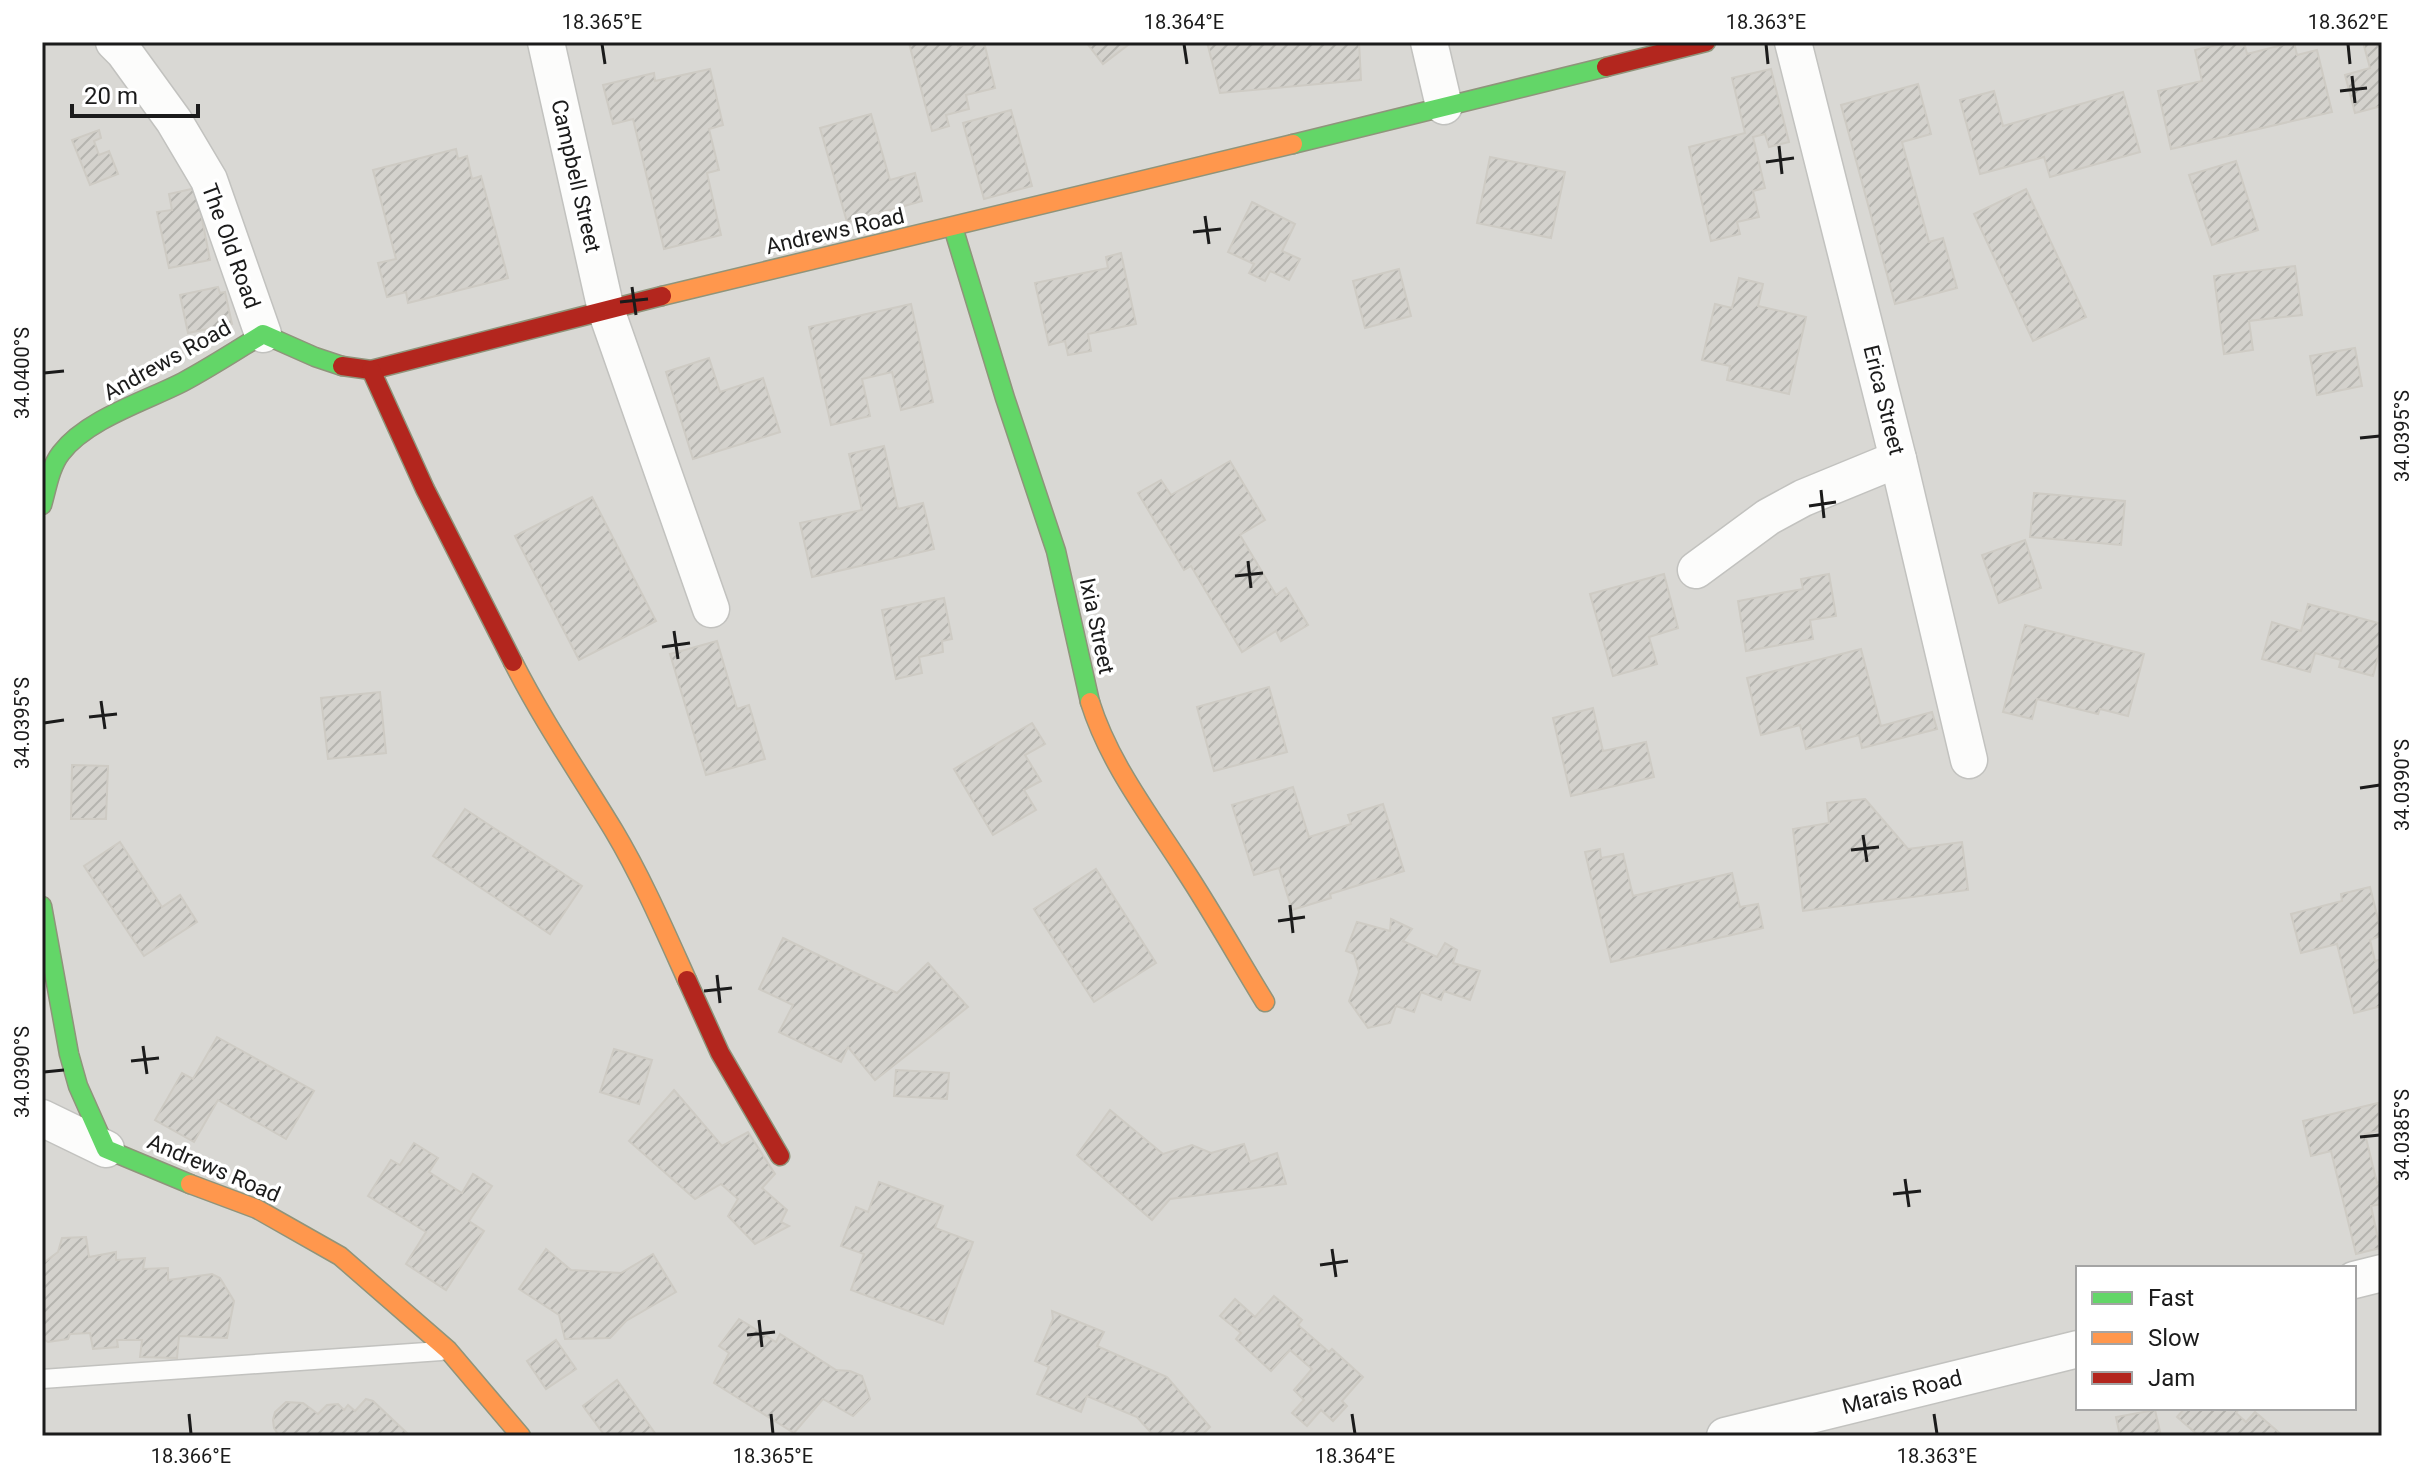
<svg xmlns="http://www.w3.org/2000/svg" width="2424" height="1478" font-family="Roboto,sans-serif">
<defs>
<pattern id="building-hatch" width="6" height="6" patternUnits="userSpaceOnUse" patternTransform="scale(2)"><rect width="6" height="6" fill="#d4d2cd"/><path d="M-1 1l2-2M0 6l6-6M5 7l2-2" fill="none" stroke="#b5b4af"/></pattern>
</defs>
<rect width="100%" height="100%" fill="#eae9e2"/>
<path fill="#d9d8d4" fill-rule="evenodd" d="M42,42H2382V1436H42ZM2078,1268H2354V1408H2078Z"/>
<g fill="url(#building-hatch)" stroke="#cecbc4" stroke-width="2">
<polygon points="914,42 957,42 958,46 984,42 995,88 966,95 969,109 946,115 949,126 932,131 909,43"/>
<polygon points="1086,42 1126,42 1128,45 1103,64"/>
<polygon points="1207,42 1359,42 1361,80 1220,93"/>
<polygon points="2230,42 2244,42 2247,54 2294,42 2297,55 2317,50 2332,112 2171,149 2158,91 2202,81 2195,50"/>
<polygon points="2363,42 2382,42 2382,106 2355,113 2345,75 2370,68"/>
<polygon points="710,69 723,125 709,129 719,170 707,173 721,235 664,249 633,119 613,124 603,85 654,73 655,81"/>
<polygon points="1771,69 1789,142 1769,147 1765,134 1753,137 1765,188 1753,191 1759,217 1737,222 1740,234 1711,241 1689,147 1745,133 1732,78"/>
<polygon points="1918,84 1931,134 1902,142 1929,242 1943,238 1957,288 1895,304 1841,105"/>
<polygon points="1994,91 2003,126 2123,92 2140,152 2050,177 2044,157 1980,174 1960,100"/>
<polygon points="1011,110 1032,186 984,199 963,123"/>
<polygon points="871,114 890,180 915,173 922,201 847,222 820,128"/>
<polygon points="99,130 101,138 94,141 99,155 109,151 118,174 90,185 72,140"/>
<polygon points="456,149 458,159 467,156 472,179 481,176 508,278 408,303 406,292 387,297 378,263 396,259 373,170"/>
<polygon points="1490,157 1565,172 1551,238 1477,223"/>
<polygon points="2236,161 2258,230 2212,245 2189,175"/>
<polygon points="196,188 210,260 169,268 157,212 172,210 169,194"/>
<polygon points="2026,189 2086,317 2033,341 1974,214"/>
<polygon points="1252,202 1295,224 1282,251 1300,259 1289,280 1270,271 1265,281 1249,273 1254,264 1228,252"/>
<polygon points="1121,253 1136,324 1088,334 1091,351 1068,355 1065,341 1049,345 1035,283 1108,268 1106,257"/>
<polygon points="2295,266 2302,315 2249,321 2253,350 2224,354 2214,276"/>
<polygon points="1399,269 1411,316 1365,328 1353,281"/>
<polygon points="1739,278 1763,284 1758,306 1806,317 1789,394 1727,380 1730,366 1702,360 1715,304 1732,308"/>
<polygon points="218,287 220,293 225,292 232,324 188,333 180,295"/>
<polygon points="911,304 933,402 901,410 892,372 862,379 870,416 831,425 809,327"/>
<polygon points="2355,348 2362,386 2317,395 2310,356"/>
<polygon points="709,358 720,392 763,378 780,432 693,459 666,372"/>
<polygon points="884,446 898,509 923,503 934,549 812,577 800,523 862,510 849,454"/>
<polygon points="1230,461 1265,520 1240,535 1276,595 1286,588 1308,625 1281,641 1276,631 1242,652 1191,566 1184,570 1138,493 1161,480 1171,495"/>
<polygon points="2034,493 2125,501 2121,545 2030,537"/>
<polygon points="592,497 656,621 579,660 515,536"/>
<polygon points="2025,540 2041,588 1999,603 1982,555"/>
<polygon points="1664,574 1678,628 1649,637 1657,664 1613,676 1590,594"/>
<polygon points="1829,574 1836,616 1810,620 1813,639 1746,651 1738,601 1803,589 1801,579"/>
<polygon points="944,598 952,639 942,641 943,652 919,657 922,673 896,679 882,610"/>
<polygon points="2308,604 2382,624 2382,642 2373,676 2339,667 2341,660 2315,653 2310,672 2262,659 2272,622 2301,631"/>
<polygon points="2025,625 2144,654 2128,716 2100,709 2098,714 2037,699 2032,719 2003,712"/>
<polygon points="717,641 737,709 749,705 765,759 706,775 670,654"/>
<polygon points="1861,649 1881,726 1932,712 1937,729 1862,748 1859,735 1806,749 1800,725 1761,735 1747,678"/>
<polygon points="1269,687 1287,752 1214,771 1197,707"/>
<polygon points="380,692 386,753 328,759 321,698"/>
<polygon points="1593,708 1603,751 1646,742 1654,777 1571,796 1553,718"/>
<polygon points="1032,723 1045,744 1025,755 1041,781 1024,790 1036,810 993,835 954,769"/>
<polygon points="72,765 108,766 106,819 71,819"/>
<polygon points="1293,787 1309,837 1351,824 1348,815 1383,804 1404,871 1330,894 1331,898 1292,910 1279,868 1254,875 1232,805"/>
<polygon points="1865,799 1908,849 1962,842 1968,890 1803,911 1793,829 1829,823 1827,803"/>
<polygon points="465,809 582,886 550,934 433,856"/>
<polygon points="120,842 162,907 180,895 197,922 144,956 84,866"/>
<polygon points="1600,849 1601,858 1623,854 1633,896 1732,873 1740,907 1758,904 1763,928 1611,962 1585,852"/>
<polygon points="1096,869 1156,963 1094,1002 1034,909"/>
<polygon points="2370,887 2382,935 2370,940 2375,961 2382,959 2382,1006 2354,1013 2337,944 2301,953 2291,914 2342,901 2341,894"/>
<polygon points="1391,919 1412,929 1403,941 1437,957 1445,943 1457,950 1453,963 1480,971 1470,1000 1444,991 1441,1000 1421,992 1414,1012 1396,1006 1390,1023 1368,1028 1349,1001 1359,972 1354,954 1346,951 1357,922 1390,931"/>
<polygon points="783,938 897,993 928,963 968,1007 875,1080 848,1047 841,1062 779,1032 793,1005 759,989"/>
<polygon points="217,1037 314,1091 286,1139 218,1100 194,1142 155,1120 182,1073 193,1079"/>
<polygon points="614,1049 652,1060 639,1104 600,1092"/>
<polygon points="896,1070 949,1073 947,1099 894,1096"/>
<polygon points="674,1090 722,1146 748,1132 775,1174 762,1188 787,1210 781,1222 789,1226 755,1244 728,1216 738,1199 721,1184 695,1199 629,1141"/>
<polygon points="2378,1103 2382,1130 2365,1134 2377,1183 2382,1181 2382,1204 2371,1206 2380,1248 2356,1254 2331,1151 2311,1156 2303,1121"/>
<polygon points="1110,1110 1163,1154 1192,1145 1211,1153 1244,1144 1250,1162 1277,1153 1286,1184 1170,1199 1152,1220 1077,1155"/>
<polygon points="414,1143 438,1158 429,1172 462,1193 473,1174 492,1186 469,1221 484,1231 446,1290 406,1264 426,1232 368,1196 391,1160 400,1165"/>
<polygon points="879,1182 943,1206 935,1228 973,1242 943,1324 851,1290 864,1254 841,1246 856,1207 868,1212"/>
<polygon points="86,1237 89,1257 116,1252 116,1260 145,1258 143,1269 168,1268 168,1280 212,1274 220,1278 234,1301 227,1338 179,1336 177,1358 140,1357 142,1340 117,1340 118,1347 93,1349 90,1333 70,1334 68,1339 48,1342 42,1338 42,1264 58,1252 62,1238"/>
<polygon points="546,1249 571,1270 621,1273 653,1254 676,1292 626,1321 610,1338 565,1339 559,1315 519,1289"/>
<polygon points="1274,1296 1302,1320 1298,1325 1329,1352 1332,1349 1363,1377 1342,1401 1347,1406 1333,1421 1321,1410 1307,1426 1292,1413 1304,1400 1294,1390 1312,1369 1290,1350 1271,1371 1236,1339 1241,1333 1220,1316 1235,1299 1255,1317"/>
<polygon points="1052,1311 1104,1332 1097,1346 1167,1377 1210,1427 1201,1436 1154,1436 1137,1417 1087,1396 1081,1412 1037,1394 1049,1367 1035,1361 1053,1319"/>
<polygon points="739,1319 776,1342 780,1334 836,1370 850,1371 862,1376 870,1399 853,1416 823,1399 794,1433 714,1383 729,1353 719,1346"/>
<polygon points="556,1340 576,1369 546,1389 527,1361"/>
<polygon points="617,1380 657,1436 605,1436 583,1406"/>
<polygon points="366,1399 373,1401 408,1434 406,1436 279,1436 274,1428 273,1420 275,1412 286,1402 303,1403 318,1414 327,1405 338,1404 344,1410 348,1405 355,1411"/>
<polygon points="2185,1408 2240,1408 2236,1413 2246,1422 2255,1412 2283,1436 2199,1436 2177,1417"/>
<polygon points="2155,1410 2161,1436 2120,1436 2116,1417"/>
</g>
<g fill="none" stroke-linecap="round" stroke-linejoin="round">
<defs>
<polyline id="lane" points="42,1379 441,1351"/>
<g id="street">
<polyline points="114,42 124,52 174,121 209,180 263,334"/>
<polyline points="546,42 606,310 711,609"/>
<polyline points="1429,42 1444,106"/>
<polyline points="1793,42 1898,459 1969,760"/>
<polyline points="1696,570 1768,517 1803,498 1898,459"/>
<polyline points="42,1118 106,1149"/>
<polyline points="2354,1280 2382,1273"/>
<polyline points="1725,1436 2078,1349"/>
</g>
<g id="fast">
<polyline points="1293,144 1606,67"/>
<polyline points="953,227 1005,398 1056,551 1090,702"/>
<path d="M42,505C47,488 50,467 61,453C87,419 146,401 183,382C211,367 237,350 263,334L315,357L342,366"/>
<polyline points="42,906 69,1054 78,1086 106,1149 190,1184"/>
</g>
<g id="slow">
<polyline points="662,296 1293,144"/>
<path d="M513,662C543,721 580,775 614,831C642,878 664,929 687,980"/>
<path d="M1090,702C1109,763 1150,816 1184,869C1213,913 1238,958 1265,1002"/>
<polyline points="190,1184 257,1209 340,1256 448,1350 521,1436"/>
</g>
<g id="jam">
<polyline points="1606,67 1706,42"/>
<polyline points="342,366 371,370 662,296"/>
<polyline points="371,370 425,489 513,662"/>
<polyline points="687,980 720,1053 780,1156"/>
</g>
</defs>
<use href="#lane" stroke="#c2c2bf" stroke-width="21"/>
<use href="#street" stroke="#c2c2bf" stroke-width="39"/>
<use href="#fast" stroke="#8f947b" stroke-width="21"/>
<use href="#slow" stroke="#8f947b" stroke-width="21"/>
<use href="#jam" stroke="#8f947b" stroke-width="21"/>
<use href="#lane" stroke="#fcfcfb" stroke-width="18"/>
<use href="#street" stroke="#fcfcfb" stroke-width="36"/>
<use href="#fast" stroke="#63d668" stroke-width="18"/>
<use href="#slow" stroke="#ff974d" stroke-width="18"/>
<use href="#jam" stroke="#b3261e" stroke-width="18"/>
</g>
<path fill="none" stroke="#1b1b1b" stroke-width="3" d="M602,44L605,64M1184,44L1187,64M1766,44L1768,64M2348,44L2350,64M2352,76L2355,103M2340,91L2367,88M1779,146L1782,174M1766,162L1794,158M1205,216L1209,244M1193,232L1221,229M632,287L636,315M620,302L648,299M44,373L64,371M2360,438L2380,436M1821,490L1824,518M1809,506L1836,502M1248,561L1251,588M1235,576L1263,573M674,631L678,659M662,647L690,643M101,701L105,729M89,717L117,714M44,723L64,720M2360,788L2380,785M1863,835L1867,862M1851,850L1879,847M1290,905L1293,933M1278,921L1305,917M717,975L720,1003M704,991L732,988M143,1046L147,1074M131,1061L159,1058M44,1072L64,1070M2360,1137L2380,1135M1905,1179L1909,1207M1893,1194L1921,1191M1332,1249L1336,1277M1320,1265L1348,1261M759,1320L762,1347M747,1335L775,1332M189,1414L191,1434M771,1414L773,1434M1352,1414L1355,1434M1934,1414L1937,1434"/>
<g text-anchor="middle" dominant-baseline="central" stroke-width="7" stroke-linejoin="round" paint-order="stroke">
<g font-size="22" fill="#1b1b1b" stroke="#fff">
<text transform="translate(576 176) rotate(77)">Campbell Street</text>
<text transform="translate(835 231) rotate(-13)">Andrews Road</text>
<text transform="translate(231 246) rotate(70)">The Old Road</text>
<text transform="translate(167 360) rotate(-29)">Andrews Road</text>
<text transform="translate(1884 400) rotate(76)">Erica Street</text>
<text transform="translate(1097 626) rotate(78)">Ixia Street</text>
<text transform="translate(214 1168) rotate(23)">Andrews Road</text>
<text transform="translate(1902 1392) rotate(-14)">Marais Road</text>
</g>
</g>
<rect width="2424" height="1478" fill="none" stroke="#ffffff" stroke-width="88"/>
<rect x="2076" y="1266" width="280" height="144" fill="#ffffff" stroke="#a4a4a4" stroke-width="2"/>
<rect x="2092" y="1292" width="40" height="12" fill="#63d668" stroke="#a4a4a4" stroke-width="2"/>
<text x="2148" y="1306" font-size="24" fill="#1b1b1b">Fast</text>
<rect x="2092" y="1332" width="40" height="12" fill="#ff974d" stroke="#a4a4a4" stroke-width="2"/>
<text x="2148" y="1346" font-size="24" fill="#1b1b1b">Slow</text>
<rect x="2092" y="1372" width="40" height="12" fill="#b3261e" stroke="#a4a4a4" stroke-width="2"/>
<text x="2148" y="1386" font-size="24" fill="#1b1b1b">Jam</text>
<path d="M72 104v12h126v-12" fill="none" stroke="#1b1b1b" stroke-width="4"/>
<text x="84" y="104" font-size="24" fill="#1b1b1b" stroke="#ffffff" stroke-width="6" paint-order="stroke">20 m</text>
<rect x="44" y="44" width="2336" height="1390" fill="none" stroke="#1b1b1b" stroke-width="3"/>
<g font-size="20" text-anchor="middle" fill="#1b1b1b">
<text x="602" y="29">18.365°E</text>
<text x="1184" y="29">18.364°E</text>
<text x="1766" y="29">18.363°E</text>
<text x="2348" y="29">18.362°E</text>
<text transform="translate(22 373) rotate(-90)" y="7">34.0400°S</text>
<text transform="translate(2402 436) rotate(-90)" y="7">34.0395°S</text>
<text transform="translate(22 723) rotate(-90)" y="7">34.0395°S</text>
<text transform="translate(2402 785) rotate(-90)" y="7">34.0390°S</text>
<text transform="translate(22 1072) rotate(-90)" y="7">34.0390°S</text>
<text transform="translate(2402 1135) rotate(-90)" y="7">34.0385°S</text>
<text x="191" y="1463">18.366°E</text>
<text x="773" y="1463">18.365°E</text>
<text x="1355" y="1463">18.364°E</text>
<text x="1937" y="1463">18.363°E</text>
</g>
</svg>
